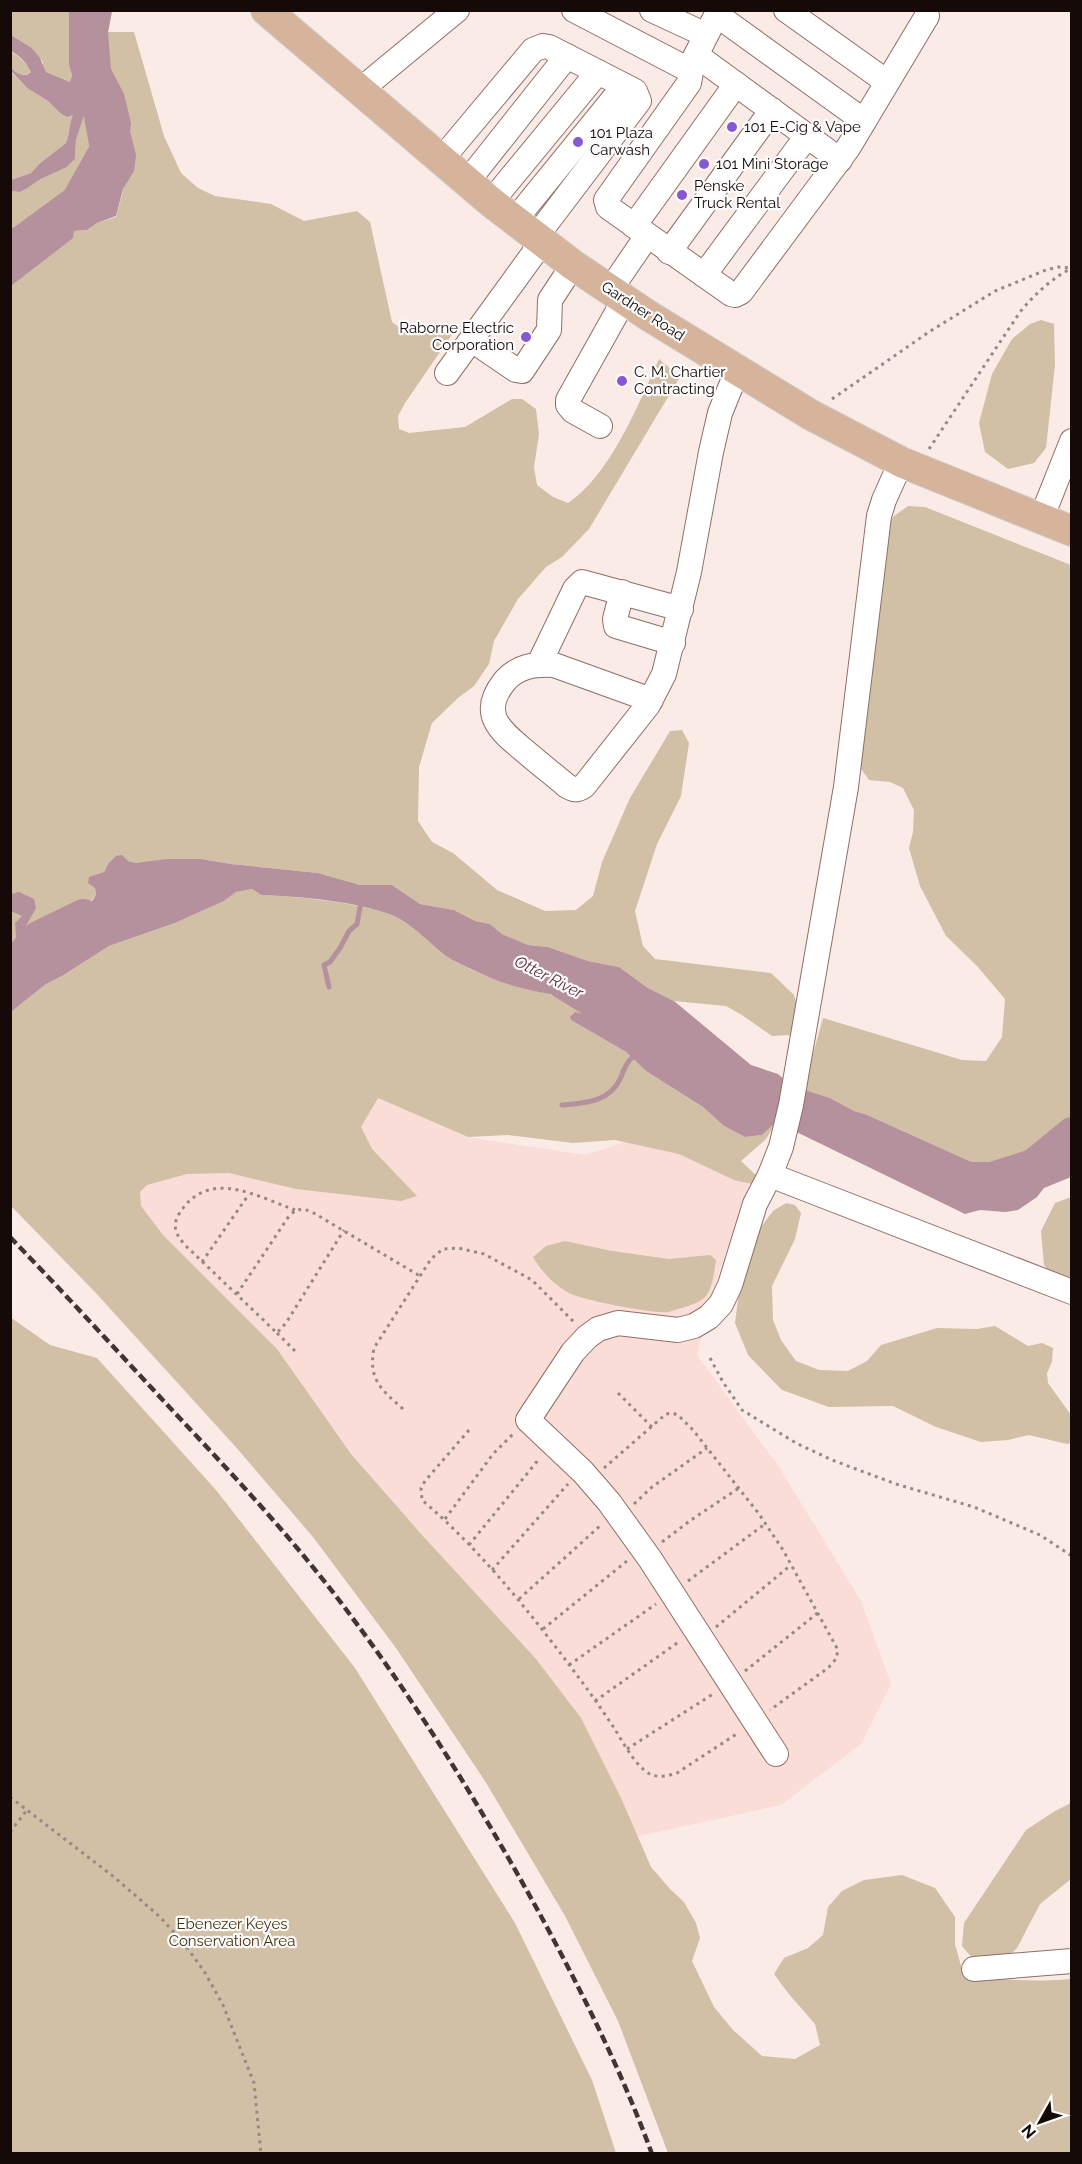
<svg xmlns="http://www.w3.org/2000/svg" width="1082" height="2164" font-family="Raleway,sans-serif">
<rect width="100%" height="100%" fill="#fbebe7"/>
<polygon fill="#f9ddd6" points="378,1098 468,1137 585,1155 644,1136 752,1177 713,1290 697,1355 779,1467 861,1601 891,1684 861,1744 781,1805 635,1837 130,1208 123,1184"/>
<g fill="#d1bfa6">
<polygon points="10,11 69,11 69,65 72,75 70,82 46,72 43,68 43,62 32,48 11,35"/>
<path d="M89,11H112L108,32H134L164,136L181,173L198,188L215,196L271,204L304,221L357,211L370,222L392,322L404,331L432,330L453,333L405,403L398,416L399,429L409,433L465,427L512,399H522L536,409L539,434L534,467L537,485L553,497L568,503C610,475 638,405 659,359L680,377L589,529L562,557L546,567L518,599L494,641L489,664L474,686L458,698L432,723L419,767L418,821L432,842L453,853L497,890L545,911L576,910L593,896L602,862L630,798L670,731L682,730L689,743L681,796L657,844L635,911L643,946L655,959L771,973L794,995L800,1014L794,1032L790,1035L772,1036L742,1015L726,1006L674,1001L648,988L619,967L588,961L548,947L528,945L502,934L490,924L475,921L454,910L420,904L392,885H360L318,873L231,864L201,859H167L151,862L136,863L128,861L108,864L95,888L96,895C88,907 73,910 61,918C41,932 22,958 11,979V286L46,258L74,231L87,230L97,223L116,217L124,187L104,157C84,195 46,220 11,243V191L20,192L26,189L41,179L67,167L75,159L76,140L84,116L89,114L97,121L100,130Z"/>
<polygon points="10,51 18,56 29,67 31,72 27,75 17,74 11,68"/>
<path d="M10,71L27,88L48,101L60,113L74,115C69,124 70,134 66,143L39,164L31,173L11,180Z"/>
<polygon points="1041,320 1054,324 1055,365 1046,448 1034,463 1008,469 985,452 979,423 992,374 1012,339 1030,324"/>
<path d="M908,506L925,507L1071,565V1143C1055,1154 1036,1169 1016,1172C1011,1173 1007,1171 1002,1173L1009,1181L1008,1182H1001L985,1168L865,1114L854,1111L830,1098L803,1090L823,1018L962,1060L986,1061L1002,1037L1005,999L977,966L946,936L920,886L909,848L913,832L914,810L903,788L890,782L869,780L856,762L881,535L894,516Z"/>
<path d="M252,889L261,895C300,897 346,901 383,912C409,919 425,940 446,956C459,965 477,972 492,978C547,1002 616,993 663,1034L660,1045L625,1032L605,1019L571,1020L626,1052L646,1071L703,1107L724,1126L745,1137L762,1135L776,1122L766,1139L741,1161L763,1182L757,1185L734,1180L679,1154L615,1140L573,1143L508,1135L468,1137L378,1098L361,1127L372,1149L417,1196L401,1201L296,1189L229,1173L187,1174L147,1185L140,1192L141,1206L163,1235L277,1349L351,1454L422,1535L536,1659L581,1718L621,1798L651,1867L671,1890L684,1902L696,1923L700,1938L692,1961L714,2007L733,2030L762,2056L795,2059L820,2045L815,2024L788,1993L774,1974L784,1958L808,1948L823,1935L828,1907L842,1891L864,1880L902,1875L935,1888L955,1917V1944L963,1973C1003,1981 1030,1982 1071,1979V2153H668L618,2021L565,1916L485,1781L396,1648L313,1537L234,1445L94,1291L11,1206V1012L46,984L62,976L109,946L175,923L224,901L236,892Z"/>
<polygon points="1071,1197 1071,1284 1053,1277 1044,1265 1041,1231 1055,1203"/>
<polygon points="786,1203 795,1205 801,1213 795,1239 772,1286 773,1320 781,1340 796,1361 819,1370 848,1371 867,1361 881,1345 937,1328 977,1329 995,1326 1028,1346 1042,1343 1053,1348 1052,1362 1047,1373 1048,1383 1071,1415 1071,1443 1067,1444 1029,1435 1008,1440 981,1442 936,1427 893,1406 829,1407 782,1390 748,1355 735,1323 741,1277 761,1227 773,1211"/>
<path d="M565,1241L612,1251L669,1259L710,1255L716,1260C714,1272 713,1287 706,1296C699,1304 679,1309 668,1312C653,1314 582,1300 569,1293C553,1284 542,1272 533,1257L546,1246Z"/>
<polygon points="10,1317 50,1345 97,1358 216,1490 355,1668 515,1923 592,2080 616,2153 11,2153"/>
<path d="M1071,1803V1879L1040,1904L1017,1948L1001,1964C981,1962 975,1963 962,1946L964,1923L1026,1830L1055,1811Z"/>
</g>
<g fill="#b4919c">
<path d="M69,11H112L108,32L111,69L124,94L131,123L130,131L136,155L134,171L123,189L116,216L97,223L87,230L74,231L73,238L11,286V243L64,205L95,174L104,157L97,121L89,114L84,116L76,140L75,159L67,167L41,179L26,189L20,192L11,191V180L31,173L39,164L66,143C70,134 69,124 73,115L67,117L60,113L48,101L27,88L11,71V68C16,73 19,75 27,75L31,72C27,63 19,55 11,51V35L32,48L40,58L46,72L70,82L72,75L69,65Z"/>
<path d="M122,855L128,861L136,863L167,859H201L231,864L318,873L360,885H392L420,904L454,910L475,921L490,924L502,934L528,945L548,947L588,961L619,967L648,988L674,1001L751,1065L778,1074L792,1086L830,1098L854,1111L865,1114L985,1168L1001,1181H1009L1002,1173C1007,1171 1010,1173 1016,1172C1036,1169 1055,1154 1071,1143V1177L1044,1188L1037,1197L1018,1210L1005,1212L980,1210L965,1214L776,1122L762,1135L745,1137L724,1126L703,1107L646,1071L626,1052L571,1020L570,1017L575,1012L605,1019L625,1032L649,1042L660,1044L663,1034C616,993 547,1002 491,978C477,971 459,965 446,956C425,940 409,919 383,912C345,900 301,897 261,895L252,889L236,892L224,901L175,923L109,946L62,976L46,984L11,1012C11,988 8,977 25,958L17,945L15,923L22,916L11,911V894L19,892L34,899L36,908L21,935V941L25,945L32,946L60,919L92,901L96,895L95,888L88,883L89,877L104,872L108,864L116,856Z"/>
</g>
<g fill="none" stroke-linecap="round" stroke-linejoin="round">
<g stroke="#b4919c" stroke-width="5">
<polyline points="82,111 101,125"/>
<polyline points="329,987 324,965 330,962 340,948 349,931 357,924 361,902"/>
<path d="M562,1105C584,1103 610,1102 620,1079C625,1068 626,1062 635,1055"/>
</g>
<g stroke="#b4919c" stroke-width="32">
<polyline points="10,248 24,240 77,201 106,149 99,110"/>
<polyline points="10,969 38,937 83,915"/>
<polyline points="563,983 633,1026 699,1062"/>
<polyline points="953,1178 992,1178 1033,1165 1072,1133"/>
</g>
<defs>
<g id="minor">
<polyline points="574,10 691,71"/>
<polyline points="652,10 706,35"/>
<polyline points="719,10 693,61 689,83 606,200 608,207 731,294 735,295 741,292 848,148 927,16"/>
<polyline points="786,10 887,82"/>
<polyline points="717,15 864,121"/>
<polyline points="696,55 840,160"/>
<polyline points="359,91 457,10"/>
<polyline points="441,160 533,50 543,46 549,47 635,91 639,101 536,237"/>
<polyline points="467,182 567,56"/>
<polyline points="491,202 598,72"/>
<polyline points="515,220 624,86"/>
<polyline points="634,226 736,84"/>
<polyline points="669,252 772,110"/>
<polyline points="704,275 807,136"/>
<polyline points="610,290 647,236"/>
<polyline points="472,340 516,370 522,371 549,330 550,300 573,265"/>
<polyline points="447,373 542,242"/>
<polyline points="600,426 573,411 568,405 568,400 624,300"/>
<polyline points="1041,519 1072,441"/>
<polyline points="622,592 615,619 616,626 673,643"/>
<polyline points="539,664 575,589 582,582 681,609"/>
<path d="M651,700L554,665C534,664 517,666 504,682C478,715 502,732 527,753C540,764 554,775 567,786C574,790 577,791 584,786L648,705L664,674L689,572L711,452L720,413L737,371"/>
<polyline points="770,1175 1072,1292"/>
<polyline points="776,1754 650,1559 609,1502 583,1472 528,1420 573,1352 587,1337 598,1329 618,1323 678,1330 694,1326 709,1317 721,1304 730,1285 755,1204 770,1175 781,1147 791,1105 846,787 879,516 884,500 901,462"/>
<polyline points="974,1969 1072,1961"/>
</g>
<polyline id="major" points="266,10 491,202 573,265 649,316 811,415 901,462 1072,531"/>
</defs>
<use href="#minor" stroke="#8f6e65" stroke-width="26"/>
<use href="#major" stroke="#d0cecd" stroke-width="32"/>
<g stroke="#968985" stroke-width="3" stroke-dasharray="3 4.5" stroke-linecap="butt">
<polyline points="832,399 929,332 995,291 1046,270 1058,267 1071,268"/>
<path d="M929,449L1020,312C1035,294 1050,280 1070,269"/>
<path d="M295,1210C256,1196 208,1167 179,1214C171,1227 177,1236 186,1246L277,1333L286,1323L344,1230"/>
<polyline points="202,1262 249,1194"/>
<path d="M237,1294L289,1216C297,1208 302,1208 312,1212L420,1276"/>
<polyline points="277,1333 296,1352"/>
<polyline points="710,1358 723,1382 742,1410 796,1443 832,1460 896,1484 974,1507 1040,1535 1072,1556"/>
<polyline points="618,1393 652,1427"/>
<path d="M403,1409C381,1389 368,1380 374,1348L431,1259L443,1249L458,1248L484,1254L532,1280L574,1322"/>
<path d="M469,1430L425,1481L421,1488L422,1500C485,1554 536,1620 585,1686C595,1700 605,1714 614,1728C623,1742 631,1758 643,1769C653,1779 664,1777 677,1773L738,1733"/>
<polyline points="604,1468 666,1414 672,1413 678,1415 693,1430 759,1514 783,1550 838,1650 836,1659 828,1668 770,1710"/>
<polyline points="634,1504 652,1487 707,1448"/>
<polyline points="445,1519 493,1454 514,1433"/>
<polyline points="662,1542 691,1520 739,1488"/>
<polyline points="469,1545 539,1459"/>
<polyline points="492,1570 568,1484"/>
<polyline points="688,1581 765,1524"/>
<polyline points="519,1599 600,1526"/>
<polyline points="716,1627 791,1565"/>
<polyline points="543,1629 627,1561"/>
<polyline points="569,1665 656,1604"/>
<polyline points="745,1671 819,1612"/>
<polyline points="595,1701 680,1641"/>
<polyline points="627,1749 713,1694"/>
<polyline points="10,1797 114,1877 159,1916 182,1941 204,1971 223,2005 254,2083 261,2154"/>
<polyline points="10,1832 27,1810"/>
</g>
<use href="#minor" stroke="#fff" stroke-width="24"/>
<use href="#major" stroke="#d6b39b" stroke-width="30"/>
<path stroke="#413532" stroke-width="4.5" stroke-dasharray="9 4.5" stroke-linecap="butt" d="M10,1237C65,1294 119,1353 173,1411C235,1477 297,1543 351,1616C422,1711 485,1814 542,1918C583,1994 622,2072 652,2154"/>
</g>
<g fill="#8559d3" stroke="#fcfcfc" stroke-width="2">
<circle cx="732" cy="127" r="6"/>
<circle cx="578" cy="142" r="6"/>
<circle cx="704" cy="164" r="6"/>
<circle cx="682" cy="195" r="6"/>
<circle cx="526" cy="337" r="6"/>
<circle cx="622" cy="381" r="6"/>
</g>
<g text-anchor="middle" dominant-baseline="central" stroke-width="4.5" stroke-linejoin="round" paint-order="stroke">
<g font-size="15" fill="#150a07" stroke="#fcfcfc" text-anchor="start">
<text x="744" y="127">101 E-Cig &amp; Vape</text>
<text x="590" y="133">101 Plaza<tspan x="590" dy="17">Carwash</tspan></text>
<text x="716" y="164">101 Mini Storage</text>
<text x="694" y="186">Penske<tspan x="694" dy="17">Truck Rental</tspan></text>
<text x="514" y="328" text-anchor="end">Raborne Electric<tspan x="514" dy="17">Corporation</tspan></text>
<text x="634" y="372">C. M. Chartier<tspan x="634" dy="17">Contracting</tspan></text>
</g>
<g font-size="15" fill="#150a07" stroke="#fcfcfc">
<text transform="translate(643 311) rotate(33)">Gardner Road</text>
</g>
<g font-size="15" fill="#48310c" stroke="#fcfcfc">
<text x="232" y="1924">Ebenezer Keyes<tspan x="232" dy="17">Conservation Area</tspan></text>
</g>
<g font-size="16" font-style="italic" fill="#5e2d40" stroke="#fcfcfc">
<text transform="translate(549 977) rotate(27)">Otter River</text>
</g>
</g>
<rect width="1082" height="2164" fill="none" stroke="#150a07" stroke-width="24"/>
<g transform="translate(1040 2122) rotate(230)" stroke="#fcfcfc" stroke-width="4.5" paint-order="stroke">
<path d="M0-4.5L10 22L0 15L-10 22Z" fill="#150a07"/>
<text y="-9" font-size="16" font-weight="bold" text-anchor="middle" fill="#150a07">N</text>
</g>
</svg>
